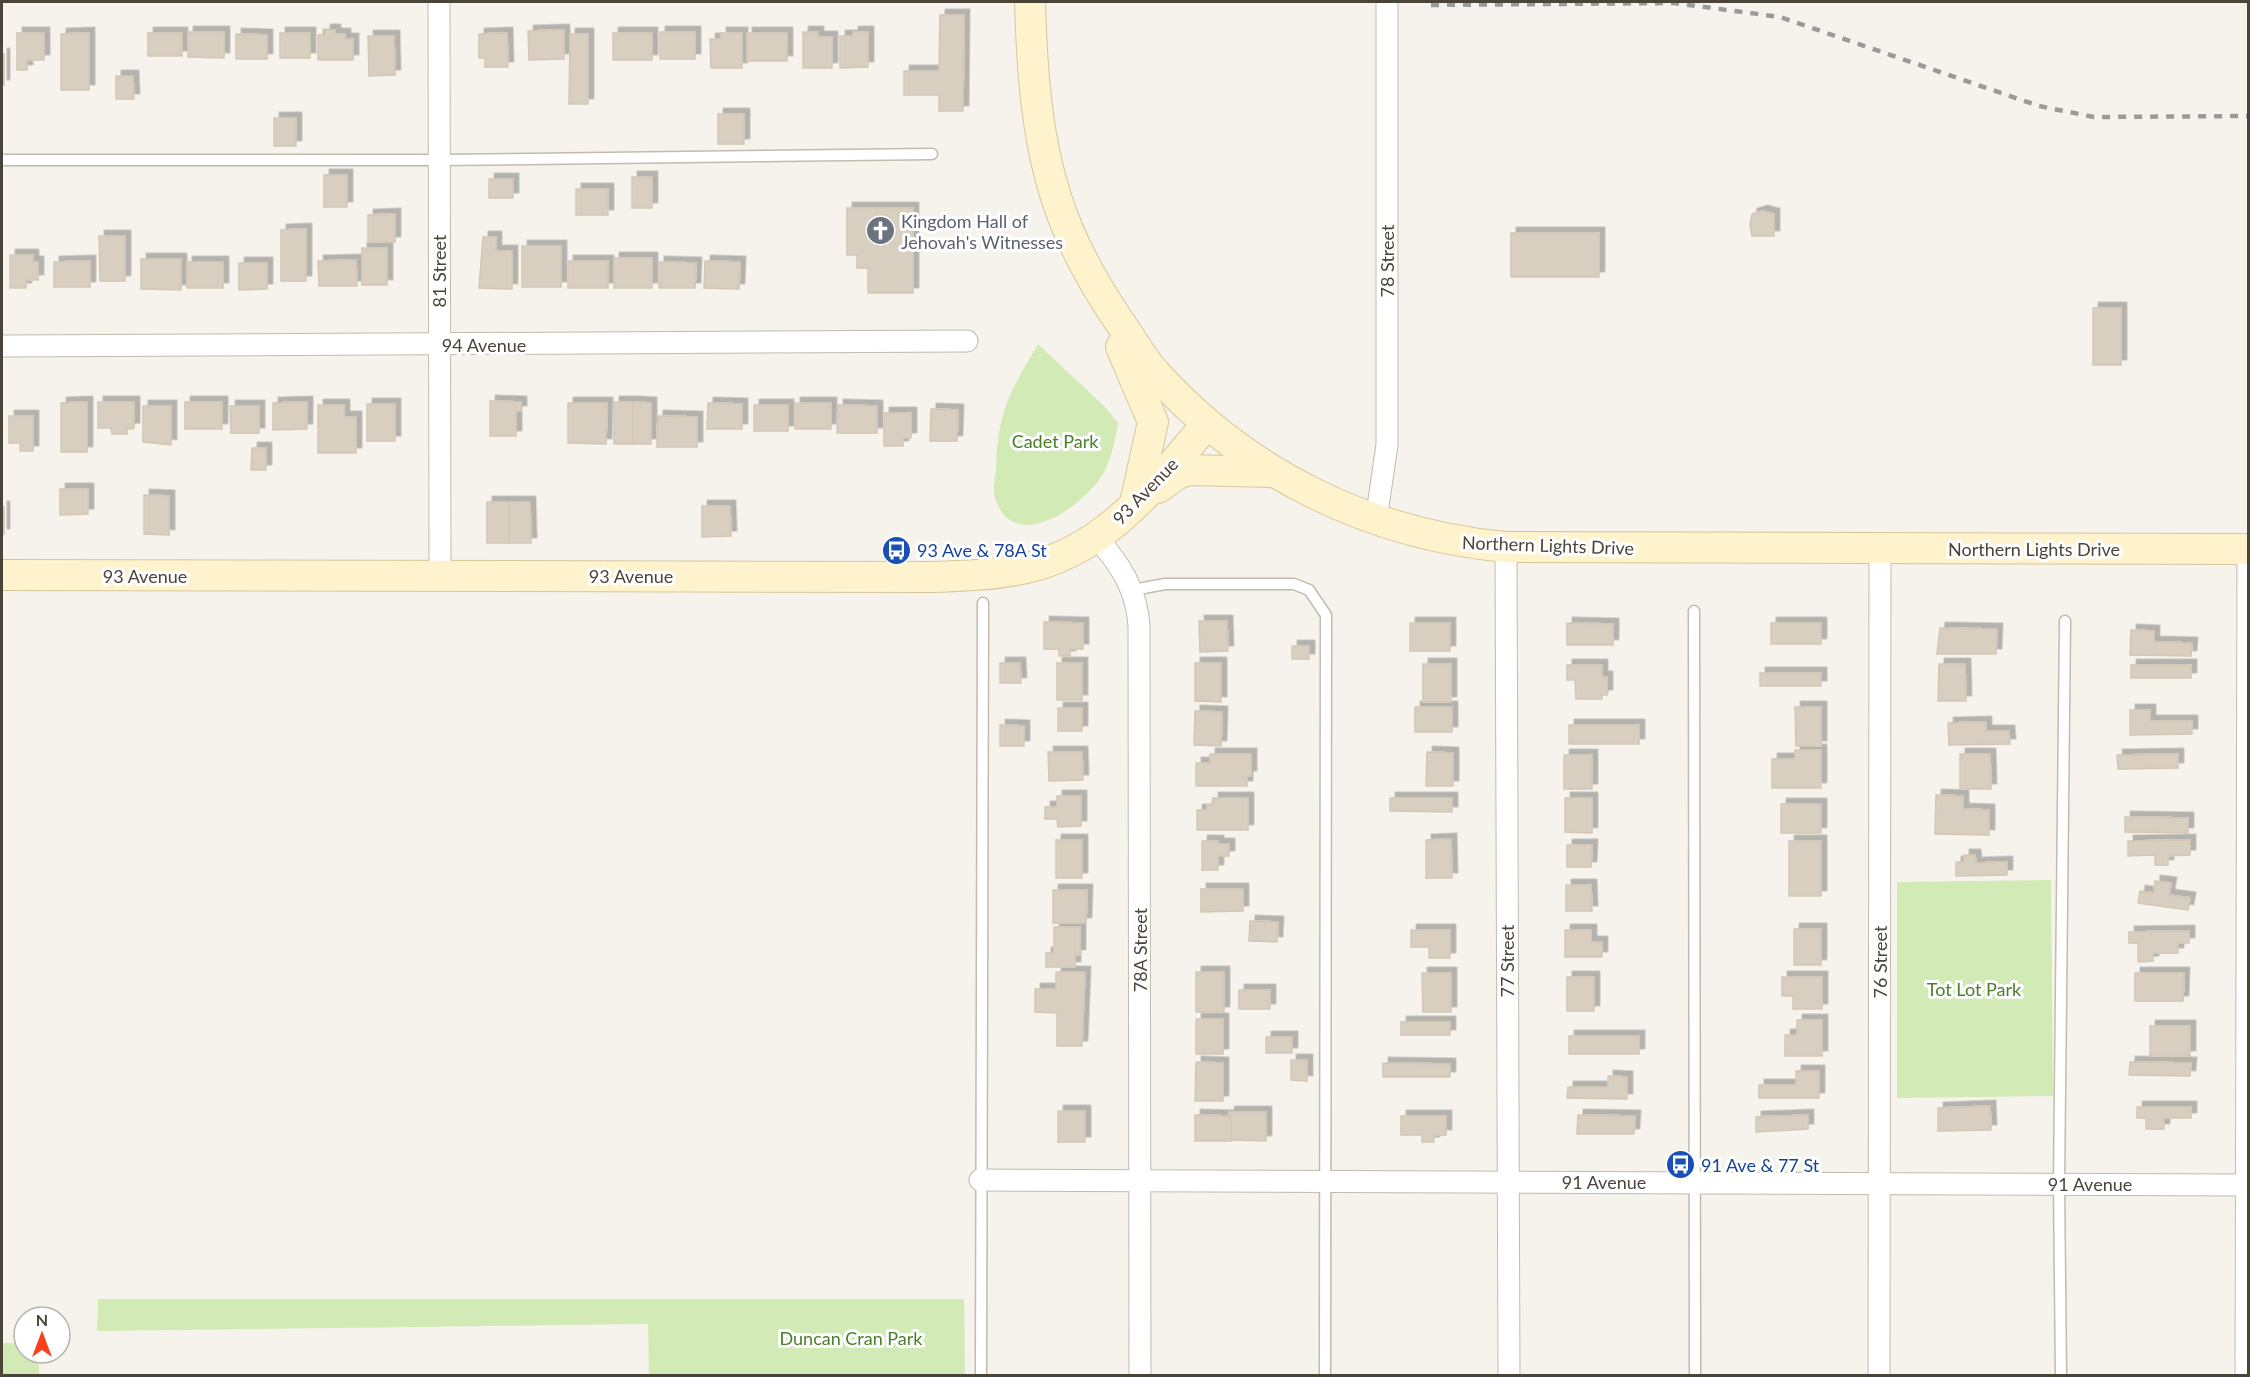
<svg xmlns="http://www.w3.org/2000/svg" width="2250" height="1377" font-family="Lato,sans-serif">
<defs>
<filter id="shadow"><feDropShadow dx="5.5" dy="-5.5" stdDeviation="0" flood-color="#0004"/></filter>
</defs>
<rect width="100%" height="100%" fill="#f6f3ec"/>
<g fill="#d2eab5">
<path d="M1038,344L1105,407L1118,423C1115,440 1112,457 1104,472C1087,503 1017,556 996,501C992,492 995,478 996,469C998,410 1009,394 1038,344Z"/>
<polygon points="2051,880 2053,1096 1897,1098 1897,882"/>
<polygon points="98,1299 964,1299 965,1375 649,1375 648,1324 97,1331"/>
<polygon points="2,1343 24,1343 24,1353 39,1353 39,1375 2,1375"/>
</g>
<g fill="#d8cfc1" stroke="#d3c7b4" stroke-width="1.5" filter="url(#shadow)">
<polygon points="940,15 964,15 963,111 939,111 939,95 904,95 904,71 939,71"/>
<polygon points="325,30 335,30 335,34 345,34 345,39 353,39 353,60 318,60 318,35 325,35"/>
<polygon points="564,30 564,59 529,60 528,31"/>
<polygon points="188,32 224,32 224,58 188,57"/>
<rect x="660" y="32" width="35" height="27"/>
<polygon points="803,32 818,32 818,37 832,37 832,68 803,68"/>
<polygon points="853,32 868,32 868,67 840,68 840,36 853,36"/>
<polygon points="17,33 44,33 44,60 27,60 27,70 17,70"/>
<polygon points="89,33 89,90 61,90 61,34"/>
<rect x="148" y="33" width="34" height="23"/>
<rect x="280" y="33" width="30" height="25"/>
<polygon points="507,33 508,67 485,67 485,58 479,58 479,34"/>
<rect x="613" y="33" width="39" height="27"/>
<polygon points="721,33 742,33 742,68 711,68 710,39 721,39"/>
<rect x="747" y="33" width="40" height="28"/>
<polygon points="236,34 267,35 267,59 236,59"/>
<polygon points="570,34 588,34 588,104 569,104"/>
<polygon points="368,36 394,36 395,75 369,76"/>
<rect x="2" y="54" width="2" height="31"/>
<polygon points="116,76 133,76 134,99 116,99"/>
<rect x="718" y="114" width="26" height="30"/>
<rect x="274" y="118" width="22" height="28"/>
<rect x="324" y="175" width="23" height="32"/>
<rect x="632" y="177" width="20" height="31"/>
<rect x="489" y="179" width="24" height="19"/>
<rect x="576" y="189" width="32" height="26"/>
<polygon points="847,208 913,208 913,293 868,293 868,268 857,268 857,255 847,255"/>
<polygon points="1762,211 1774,214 1774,236 1752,236 1750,225 1752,214"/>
<polygon points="395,214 395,242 368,242 368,215"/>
<polygon points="306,229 306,281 281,281 281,230"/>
<rect x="1511" y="233" width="88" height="44"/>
<polygon points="99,236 125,236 125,281 100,281"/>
<polygon points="483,237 496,237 496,251 512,251 512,289 479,288"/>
<rect x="522" y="246" width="39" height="41"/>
<rect x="362" y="248" width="25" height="37"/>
<polygon points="10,255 33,255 33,262 38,262 38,280 26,280 26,288 10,288"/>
<rect x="614" y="258" width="38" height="30"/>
<polygon points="141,259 181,259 181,290 141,289"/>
<polygon points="356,260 357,286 319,286 318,261"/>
<polygon points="90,261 90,287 54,287 54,262"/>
<rect x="568" y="261" width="40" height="27"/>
<polygon points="705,261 740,262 739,289 704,288"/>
<rect x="187" y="262" width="36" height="26"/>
<polygon points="659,262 696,263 695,288 659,288"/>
<polygon points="239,263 267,263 267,289 239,290"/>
<rect x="2093" y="308" width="28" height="57"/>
<polygon points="490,401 521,402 521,411 516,411 516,436 490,436"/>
<polygon points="87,402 87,452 61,452 61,403"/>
<polygon points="98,402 134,402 134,428 127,429 127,434 112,434 111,428 98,428"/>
<rect x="185" y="402" width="37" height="27"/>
<polygon points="307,402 307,429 273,430 273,403"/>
<rect x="614" y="402" width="19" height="42"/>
<polygon points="633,402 651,403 651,444 633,444"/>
<polygon points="568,403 607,403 606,444 568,443"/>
<polygon points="708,403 742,404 742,429 707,429"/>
<rect x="795" y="403" width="36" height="26"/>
<rect x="367" y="404" width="28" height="37"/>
<polygon points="318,405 344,405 344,417 356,417 356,453 318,453"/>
<rect x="754" y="405" width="34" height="26"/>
<polygon points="838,405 877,406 877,433 837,433"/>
<polygon points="143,406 171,406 171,445 143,442"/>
<polygon points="230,406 259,406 259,433 231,433"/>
<polygon points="931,409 958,410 957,441 930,441"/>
<polygon points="884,413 911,413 911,438 903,438 903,446 884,446"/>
<polygon points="9,416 33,416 33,451 20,451 20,443 9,443"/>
<polygon points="658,416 697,417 697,447 657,447"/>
<polygon points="252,448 266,448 266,470 251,470"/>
<polygon points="60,489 88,489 88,514 60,515"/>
<polygon points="144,495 169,496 169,535 144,534"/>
<rect x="487" y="502" width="22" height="41"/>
<polygon points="509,502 530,502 531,543 509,543"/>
<polygon points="702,506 730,506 731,536 702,537"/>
<rect x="2" y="507" width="2" height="27"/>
<polygon points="1199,621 1227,621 1228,651 1200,652"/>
<polygon points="1044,622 1083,623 1083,649 1070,649 1070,656 1059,656 1059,649 1044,649"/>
<rect x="1410" y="623" width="40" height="28"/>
<polygon points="1567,623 1613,624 1613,645 1567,645"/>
<rect x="1771" y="623" width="50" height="21"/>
<polygon points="1940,628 1997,629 1996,654 1937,654"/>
<polygon points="2131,630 2154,631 2154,642 2192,643 2191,656 2130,655"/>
<rect x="1292" y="646" width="17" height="13"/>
<polygon points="1000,663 1020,663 1021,683 1000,683"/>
<rect x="1057" y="663" width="25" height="37"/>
<polygon points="1195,663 1221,663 1221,702 1195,701"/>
<rect x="1423" y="664" width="28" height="38"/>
<polygon points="1939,664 1965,664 1966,701 1938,701"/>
<polygon points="1567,665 1602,665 1602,677 1607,677 1607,695 1602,695 1602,699 1576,699 1575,680 1567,680"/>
<rect x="2131" y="665" width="60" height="13"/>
<rect x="1760" y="673" width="61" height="13"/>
<rect x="1415" y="707" width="37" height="25"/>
<polygon points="1795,707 1821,707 1821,746 1796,746"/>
<rect x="1058" y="708" width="24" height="23"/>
<polygon points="2130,710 2150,710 2150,721 2192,721 2192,734 2130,735"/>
<polygon points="1195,711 1222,712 1221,746 1194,745"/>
<polygon points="1986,722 1986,731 2009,731 2010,744 1949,745 1948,723"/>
<polygon points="1000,725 1024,726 1024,746 1000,746"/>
<rect x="1569" y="725" width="70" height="19"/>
<polygon points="1795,750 1821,750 1821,788 1772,788 1772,759 1795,759"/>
<polygon points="1048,752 1082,752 1083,780 1049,781"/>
<polygon points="1427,752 1453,753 1453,786 1426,786"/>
<polygon points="1210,754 1251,754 1251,776 1247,776 1247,786 1196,786 1196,763 1210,763"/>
<polygon points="1960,754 1990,754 1991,789 1960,789"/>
<polygon points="2178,754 2178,768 2118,769 2117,755"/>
<rect x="1564" y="755" width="28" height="34"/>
<polygon points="1936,795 1963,796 1963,809 1989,810 1989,835 1935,834"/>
<polygon points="1057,796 1081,796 1081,826 1058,827 1057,819 1045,819 1045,807 1057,807"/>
<polygon points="1213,798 1248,798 1248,830 1197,830 1197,810 1207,810 1207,805 1213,805"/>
<polygon points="1390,798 1452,798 1452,812 1390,811"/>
<polygon points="1565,798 1592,798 1592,833 1565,832"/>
<rect x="1781" y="804" width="40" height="29"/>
<polygon points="2125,817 2188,818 2188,833 2125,832"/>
<polygon points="1451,839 1452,878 1426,878 1426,840"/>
<rect x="1056" y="840" width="26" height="38"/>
<polygon points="2190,840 2190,855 2168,856 2168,865 2155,865 2155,855 2128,856 2128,841"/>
<polygon points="1202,841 1218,841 1218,844 1229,844 1229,856 1218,856 1218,870 1202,870"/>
<rect x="1789" y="841" width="32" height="55"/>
<polygon points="1567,845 1592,845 1591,867 1567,867"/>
<polygon points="1964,855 1975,855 1976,863 2007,862 2007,875 1956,876 1956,862 1964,862"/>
<polygon points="2155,881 2171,883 2169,895 2190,898 2188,910 2138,903 2140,891 2154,893"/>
<polygon points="1566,885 1591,885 1592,911 1566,911"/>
<polygon points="1201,889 1243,889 1243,911 1201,912"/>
<polygon points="1053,890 1087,890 1086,923 1053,923"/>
<polygon points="1250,921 1278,922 1277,942 1249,941"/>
<polygon points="1054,927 1080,927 1080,955 1075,955 1075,967 1046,967 1046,953 1054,953"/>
<rect x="1794" y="929" width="27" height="36"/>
<polygon points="1411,930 1450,930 1450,958 1429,958 1429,947 1411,947"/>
<polygon points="1565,930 1591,930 1591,942 1602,942 1602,957 1565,957"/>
<polygon points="2189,931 2189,943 2178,943 2178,953 2153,953 2153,961 2138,962 2138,943 2129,943 2129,932"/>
<polygon points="1056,972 1085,972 1082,1046 1057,1046 1057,1013 1035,1012 1035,989 1056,989"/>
<rect x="1196" y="972" width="28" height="40"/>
<polygon points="1422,973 1451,973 1451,1012 1423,1012"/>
<polygon points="2135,973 2184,973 2183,1001 2135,1001"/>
<rect x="1567" y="977" width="27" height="34"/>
<polygon points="1782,977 1822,977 1822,1009 1793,1009 1793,996 1782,996"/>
<rect x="1239" y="990" width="31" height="19"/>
<rect x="1196" y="1019" width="27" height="35"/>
<polygon points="1797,1020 1822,1020 1822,1056 1785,1056 1785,1035 1797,1035"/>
<rect x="1401" y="1022" width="49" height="13"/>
<rect x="2150" y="1026" width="40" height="30"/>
<rect x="1569" y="1036" width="70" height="18"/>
<rect x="1266" y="1037" width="26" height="16"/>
<polygon points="1291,1060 1307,1060 1307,1081 1291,1080"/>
<polygon points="1196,1062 1223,1063 1223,1101 1195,1101"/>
<polygon points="2130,1062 2191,1063 2190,1076 2129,1075"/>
<polygon points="1383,1063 1450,1064 1450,1077 1383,1077"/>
<polygon points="1796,1071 1819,1071 1819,1098 1759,1098 1759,1085 1796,1085"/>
<polygon points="1608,1076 1627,1077 1627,1099 1567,1098 1568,1087 1608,1087"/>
<polygon points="1990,1106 1991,1130 1938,1131 1938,1108"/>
<polygon points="2137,1107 2191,1107 2191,1118 2164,1118 2164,1129 2146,1129 2146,1118 2137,1118"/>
<rect x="1058" y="1111" width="27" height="31"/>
<polygon points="1229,1112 1266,1112 1266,1141 1231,1140"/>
<polygon points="1195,1115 1231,1116 1231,1141 1195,1141"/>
<polygon points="1578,1115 1635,1116 1634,1134 1577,1134"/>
<polygon points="1808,1115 1808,1129 1756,1132 1756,1117"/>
<polygon points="1401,1116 1446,1116 1446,1135 1434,1135 1434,1142 1422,1142 1422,1135 1401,1135"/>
</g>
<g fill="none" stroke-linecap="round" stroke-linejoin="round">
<defs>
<g id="lane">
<polyline points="2,160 440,160 932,154"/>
<polyline points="1133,590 1165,584 1294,584 1309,590 1326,615 1325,1376"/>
<polyline points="1694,611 1695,1376"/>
<polyline points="981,1376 983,603"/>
<polyline points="2061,1376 2059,1184 2065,621"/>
</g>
<g id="street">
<polyline points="439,2 440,576"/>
<polyline points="2,346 967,341"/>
<polyline points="1376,520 1387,445 1387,2"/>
<path d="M1097,538C1120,564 1137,590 1139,626L1140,1376"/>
<polyline points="1506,547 1509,1376"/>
<polyline points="980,1180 2248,1185"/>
<polyline points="1879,1376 1880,549"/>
<polyline points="2246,1376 2248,549"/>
</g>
<g id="secondary">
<path d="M1030,2C1032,69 1036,138 1058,203C1073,248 1096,288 1123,327C1134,343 1144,361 1157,375C1248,475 1372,535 1506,547L2248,549"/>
<polyline points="1121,347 1153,422 1135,503"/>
<polyline points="1158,488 1176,475 1188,470 1273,472"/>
<path d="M2,575L933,577C963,576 992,575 1021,569C1104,553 1154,486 1206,425"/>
</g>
</defs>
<use href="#lane" stroke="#c2bbae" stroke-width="13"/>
<use href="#street" stroke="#c2bbae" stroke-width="23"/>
<use href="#secondary" stroke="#d6c79b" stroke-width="32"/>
<use href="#lane" stroke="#fff" stroke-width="10"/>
<use href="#street" stroke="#fff" stroke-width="21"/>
<use href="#secondary" stroke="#fff3cd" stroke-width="30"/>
<polyline stroke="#9a9a9a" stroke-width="4.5" stroke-dasharray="8 8" stroke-linecap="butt" points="1431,5 1674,3 1780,17 2039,106 2094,117 2248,116"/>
</g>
<defs>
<symbol id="church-disc" viewBox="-11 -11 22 22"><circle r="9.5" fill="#6b7280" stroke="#fff"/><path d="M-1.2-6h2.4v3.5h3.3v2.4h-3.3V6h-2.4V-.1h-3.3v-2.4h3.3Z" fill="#fff"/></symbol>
<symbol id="bus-disc" viewBox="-11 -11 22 22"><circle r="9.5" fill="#1a4fb4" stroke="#fff"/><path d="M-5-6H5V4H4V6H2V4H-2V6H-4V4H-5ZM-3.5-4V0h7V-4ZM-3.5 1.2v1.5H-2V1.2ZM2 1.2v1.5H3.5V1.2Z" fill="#fff"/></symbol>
</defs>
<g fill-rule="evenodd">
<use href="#church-disc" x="864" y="214" width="33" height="33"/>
<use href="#bus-disc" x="880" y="534" width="33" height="33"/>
<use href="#bus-disc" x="1664" y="1148" width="33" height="33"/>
</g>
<g text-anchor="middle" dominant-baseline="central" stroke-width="6" stroke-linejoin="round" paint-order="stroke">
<g font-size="18" fill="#5b616d" stroke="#fff" text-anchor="start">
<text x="901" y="221">Kingdom Hall of<tspan x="901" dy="21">Jehovah's Witnesses</tspan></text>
</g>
<g font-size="18" fill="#4b4439" stroke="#fff">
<text transform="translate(1387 261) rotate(-90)">78 Street</text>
<text transform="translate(439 271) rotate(-90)">81 Street</text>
<text x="484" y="345">94 Avenue</text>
<text transform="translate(1145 491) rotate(-46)">93 Avenue</text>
<text transform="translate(1548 545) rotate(2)">Northern Lights Drive</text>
<text x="2034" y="549">Northern Lights Drive</text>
<text x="145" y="576">93 Avenue</text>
<text x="631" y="576">93 Avenue</text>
<text transform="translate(1140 950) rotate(-90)">78A Street</text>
<text transform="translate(1507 961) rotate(-90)">77 Street</text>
<text transform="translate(1880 962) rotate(-90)">76 Street</text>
<text x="1604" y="1182">91 Avenue</text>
<text x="2090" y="1184">91 Avenue</text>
</g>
<g font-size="18" fill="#4a7f2a" stroke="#fff">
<text x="1055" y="441">Cadet Park</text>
<text x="1974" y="989">Tot Lot Park</text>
<text x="851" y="1338">Duncan Cran Park</text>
</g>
<g font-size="18" fill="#164399" stroke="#fff" text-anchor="start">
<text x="917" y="550">93 Ave &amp; 78A St</text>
<text x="1701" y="1165">91 Ave &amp; 77 St</text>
</g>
</g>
<rect width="2250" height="1377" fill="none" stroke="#4b4439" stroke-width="6"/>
<g transform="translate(42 1335)"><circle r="28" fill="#ffffff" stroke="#b7b4b0" stroke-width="1.5"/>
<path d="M0-4.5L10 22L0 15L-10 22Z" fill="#fc3f1d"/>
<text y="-9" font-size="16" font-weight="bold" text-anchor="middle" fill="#4b4439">N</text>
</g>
</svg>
